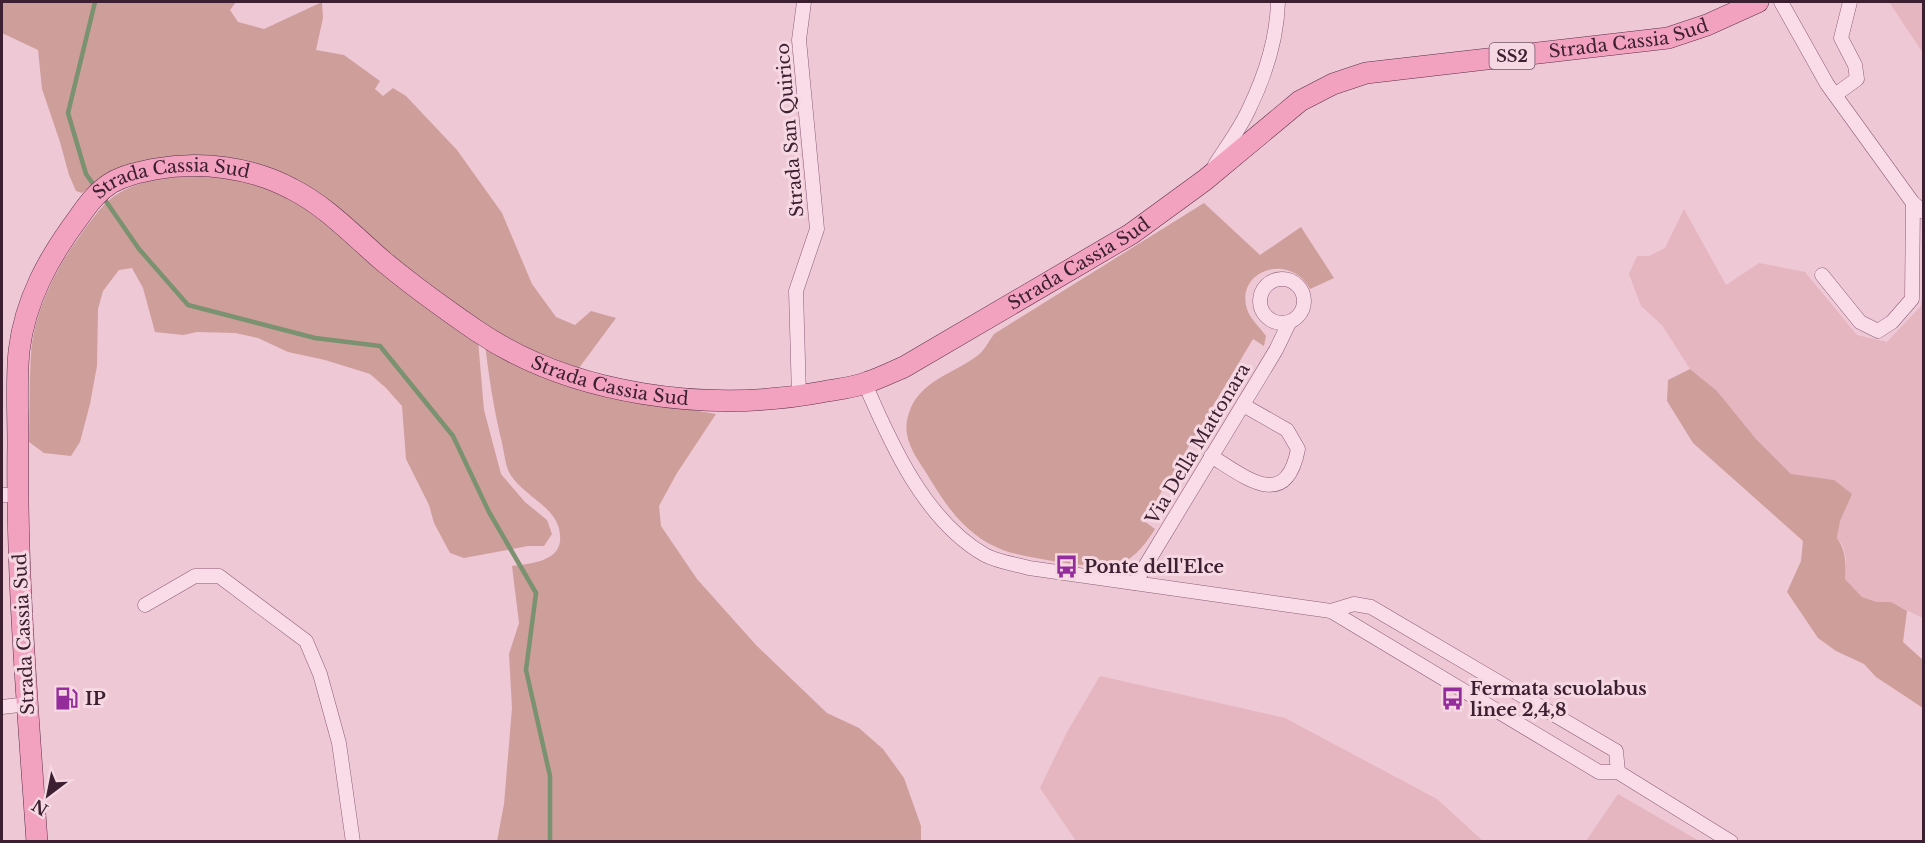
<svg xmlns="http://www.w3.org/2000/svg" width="1925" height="843" font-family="'Libre Baskerville',serif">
<rect width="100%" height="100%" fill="#efc8d6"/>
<g fill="#e5b5c0">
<polygon points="1889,2 1923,2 1923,53"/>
<polygon points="1684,209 1726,285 1759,263 1805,272 1857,335 1887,342 1921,306 1923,284 1923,618 1891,603 1877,602 1862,597 1845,579 1846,559 1843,546 1837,538 1840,521 1834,480 1792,475 1756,439 1717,391 1690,369 1662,325 1641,306 1629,274 1637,256 1649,256 1665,248"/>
<polygon points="1100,676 1285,718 1437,799 1483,841 1076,841 1040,788 1067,732"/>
<polygon points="1618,794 1699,841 1586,841"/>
</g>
<g fill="#ce9e9b">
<polygon points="2,2 236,2 230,10 238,22 264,29 322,2 323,18 316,50 344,55 380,81 375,89 383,96 393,88 406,96 457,150 502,213 532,284 556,317 575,325 591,311 616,318 579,368 534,351 486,326 393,256 322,195 293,178 256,165 104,177 82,193 76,191 69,175 60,142 42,89 38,50 2,33"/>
<path d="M222,176L251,181L286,193L478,340L484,410L501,474L525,502L547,520L552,534L544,546H528L464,558L450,553L434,523L429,505L406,459L402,406L386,388L370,374L325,360L288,352L258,338L235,333L197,332L183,335L155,332L143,288L132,268L119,270L103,291L98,309L97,366L90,404L80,442L71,456L44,453L29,442C30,413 29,383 31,354C34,311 56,268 82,233C93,218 103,202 119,193C149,175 188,176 222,176Z"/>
<path d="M1204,203L1260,255L1301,227L1334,278L1310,289C1290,252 1235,270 1247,309C1250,319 1260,327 1266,336L1264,346L1253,339L1144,521L1155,529C1147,542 1135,558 1120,564C1101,571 1034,558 1012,553C999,549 986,543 976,535C954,519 939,494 925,471C913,453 901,435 909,413C919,381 953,374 977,356C984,351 989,341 994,334Z"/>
<path d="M485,344L623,398L716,414L677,473L659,506L661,526L697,579L756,645L827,713L859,728L883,749L904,778L921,826V841H497L504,804L512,708L509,654L519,623L512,566C528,564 558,562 560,541C563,506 521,498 508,470C505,462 504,452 502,443C494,410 489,378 485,344Z"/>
<path d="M1690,369L1717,391L1756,439L1791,474L1834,480L1852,494L1840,521L1837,538C1846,551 1846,563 1845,579L1862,597L1877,602H1891L1907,611L1903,642L1923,660V708L1876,677L1864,664L1836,651L1818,638L1787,592L1801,561L1803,541L1693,443L1667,401L1668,380Z"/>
</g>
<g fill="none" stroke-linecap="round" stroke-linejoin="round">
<g stroke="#7a926f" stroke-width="4.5">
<polyline points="95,2 68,113 86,174 96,188"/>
<polyline points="103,197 139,249 188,305 315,338 380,346 453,436 489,512 536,593 526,670 550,776 550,842"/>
</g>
<defs>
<g id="street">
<polyline points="1781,2 1827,84 1913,203 1924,212"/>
<polyline points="1835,95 1857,79 1855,65 1841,38 1850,2"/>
<path d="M1215,165C1226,147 1240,129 1249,109C1265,76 1277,38 1278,2"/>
<polyline points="1822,275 1860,322 1878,331 1892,322 1912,299 1913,203"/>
<circle cx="1282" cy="301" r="22"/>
<path d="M865,384C891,444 925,521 985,555C998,562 1015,564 1029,568L1331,611L1599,772H1618L1731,842"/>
<polyline points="799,396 796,291 817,229 799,40 804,2"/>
<path d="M1211,456C1245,477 1286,512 1298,449L1287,430L1243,405"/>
<polyline points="2,495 17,495"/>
<polyline points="1135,583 1276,350 1289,323"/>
<polyline points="145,605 195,576 219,576 306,641 320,674 339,743 353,842"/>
<polyline points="1331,611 1354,604 1371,607 1616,751 1618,772"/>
<polyline points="2,707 28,704"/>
</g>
<g id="primary">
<path id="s1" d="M37,842C28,709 16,577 18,444C18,414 16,381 19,351C25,300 49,257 79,217C88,204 97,192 111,183C125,175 140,172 155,169C201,161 251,167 292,189C326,206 354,236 383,261C413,286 445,309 477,331C573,396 710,413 822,392C837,389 854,388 868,382C880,378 892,372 904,367L1131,234L1205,180L1300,101L1333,84L1366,73L1668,38L1707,25L1758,2"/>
</g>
</defs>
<use href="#street" stroke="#8c5d76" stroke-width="15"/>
<use href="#primary" stroke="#5a3049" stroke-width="22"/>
<use href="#street" stroke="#f9dce7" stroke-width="14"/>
<use href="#primary" stroke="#f2a1bf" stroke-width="21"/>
</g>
<defs>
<symbol id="bus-bare" viewBox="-9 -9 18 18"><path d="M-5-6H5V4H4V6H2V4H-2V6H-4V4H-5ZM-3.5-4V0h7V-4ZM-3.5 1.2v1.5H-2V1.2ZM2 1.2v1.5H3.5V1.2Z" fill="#942c9c" stroke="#f6d8e3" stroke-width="2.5" paint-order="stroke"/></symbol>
<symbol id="fuel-bare" viewBox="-9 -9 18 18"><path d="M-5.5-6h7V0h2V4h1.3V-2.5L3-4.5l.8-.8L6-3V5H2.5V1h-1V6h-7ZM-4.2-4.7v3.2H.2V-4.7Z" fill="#942c9c" stroke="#f6d8e3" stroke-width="2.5" paint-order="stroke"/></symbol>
</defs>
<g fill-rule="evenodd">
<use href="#bus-bare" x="1050" y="550" width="33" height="33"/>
<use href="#fuel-bare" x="50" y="682" width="33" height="33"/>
<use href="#bus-bare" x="1436" y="682" width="33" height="33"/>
</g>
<g text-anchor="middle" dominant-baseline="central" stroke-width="6" stroke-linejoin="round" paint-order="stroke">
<rect fill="#f6d8e3" stroke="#745766" stroke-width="1.5" x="1489.5" y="43" width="45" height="26" rx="4.5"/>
<g font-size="16" font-weight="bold" fill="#3c2031">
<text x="1512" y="56">SS2</text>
</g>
<g font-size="18" fill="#3c2031" stroke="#f6d8e3">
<text stroke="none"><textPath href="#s1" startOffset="2368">Strada Cassia Sud</textPath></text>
<text transform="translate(790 130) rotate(-95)">Strada San Quirico</text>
<text stroke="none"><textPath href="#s1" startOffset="748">Strada Cassia Sud</textPath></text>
<text stroke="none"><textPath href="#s1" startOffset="1756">Strada Cassia Sud</textPath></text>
<text stroke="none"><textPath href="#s1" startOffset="1252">Strada Cassia Sud</textPath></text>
<text transform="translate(1198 444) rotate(-59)">Via Della Mattonara</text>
<text transform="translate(24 634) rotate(-93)">Strada Cassia Sud</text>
</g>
<g font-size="18" font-weight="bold" fill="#3c2031" stroke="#f6d8e3" text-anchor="start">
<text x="1084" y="567">Ponte dell'Elce</text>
<text x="1470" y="689">Fermata scuolabus<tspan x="1470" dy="21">linee 2,4,8</tspan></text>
<text x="85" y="699">IP</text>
</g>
</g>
<rect width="1925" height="843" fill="none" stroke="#3c2031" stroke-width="6"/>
<g transform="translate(48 795) rotate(212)" stroke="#f6d8e3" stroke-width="4.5" paint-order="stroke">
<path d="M0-4.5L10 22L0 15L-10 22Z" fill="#3c2031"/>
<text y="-9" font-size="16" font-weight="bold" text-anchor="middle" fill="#3c2031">N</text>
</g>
</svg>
